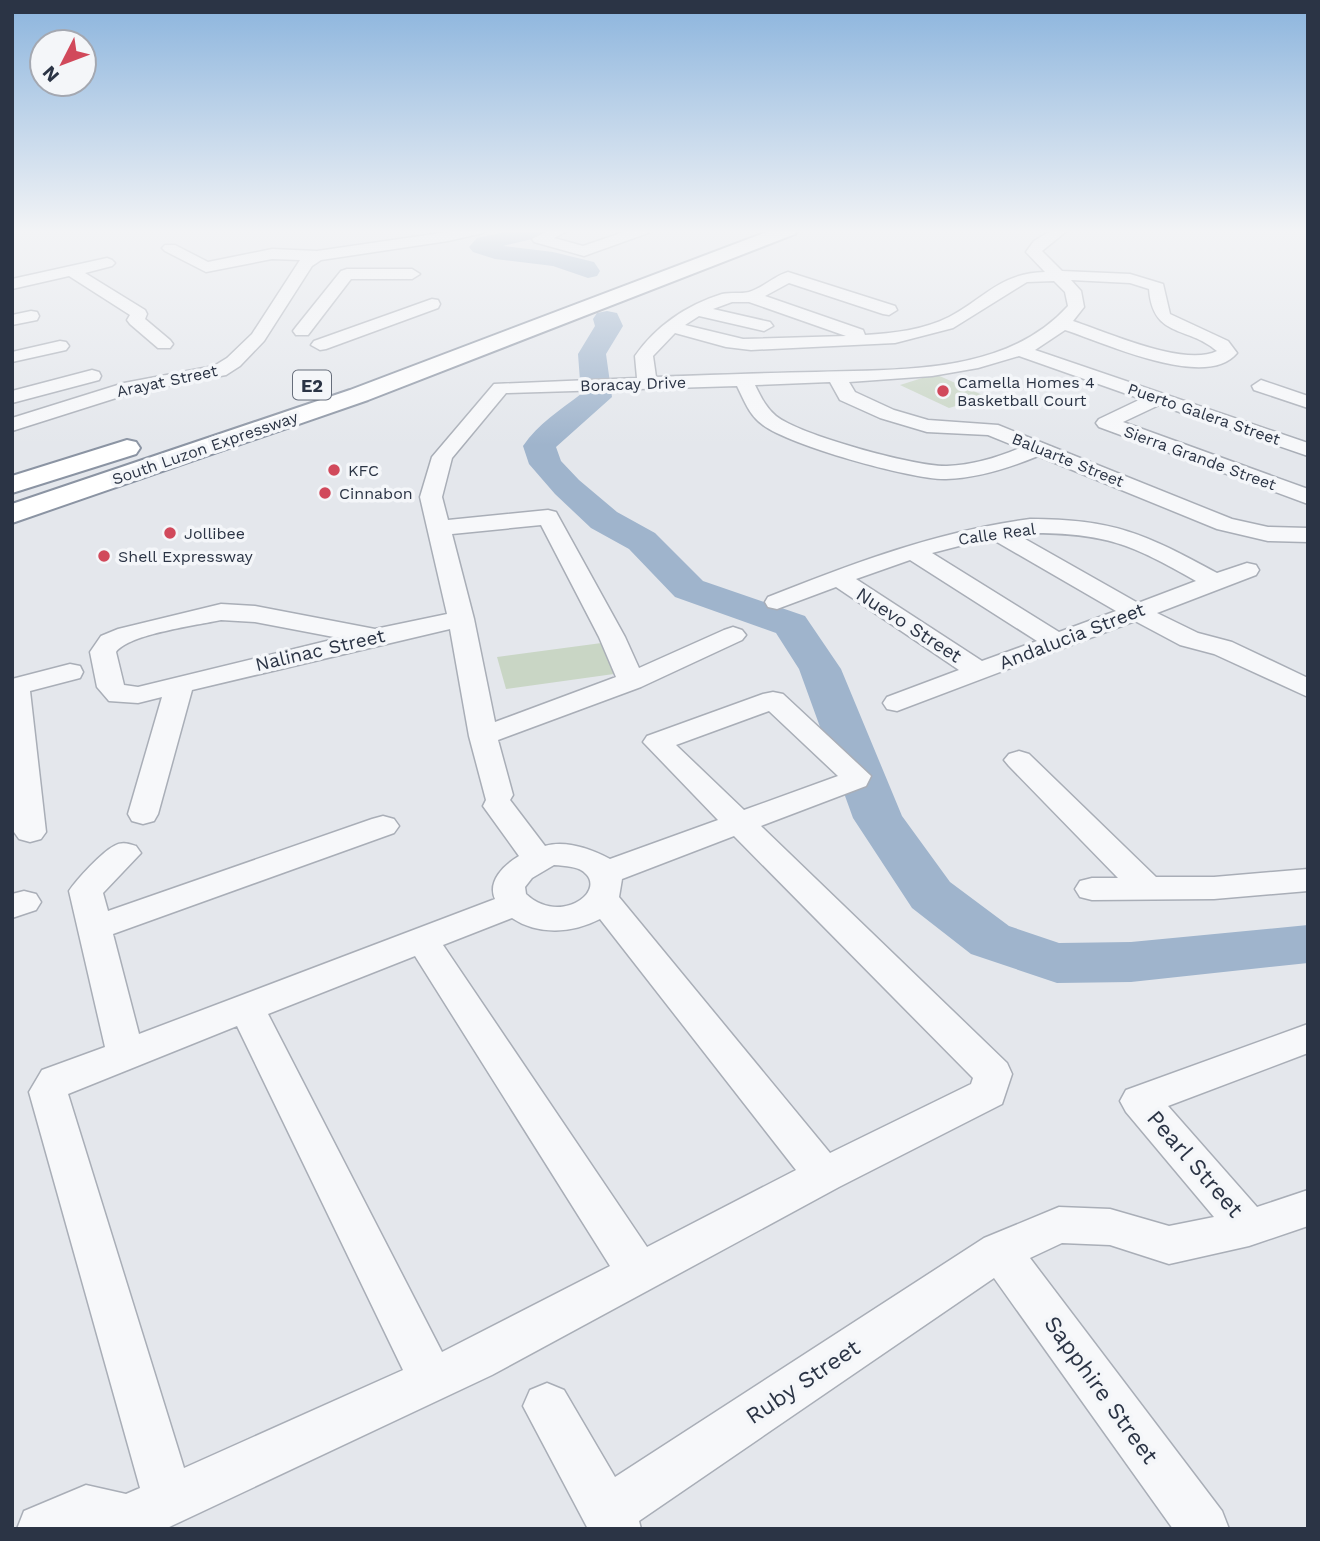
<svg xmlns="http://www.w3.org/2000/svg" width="1320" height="1541" font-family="'Work Sans',sans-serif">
<rect width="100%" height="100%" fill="#e4e7ec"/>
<g fill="#c9d6c5">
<polygon points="935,374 987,397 949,408 900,385"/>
<polygon points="609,642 621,673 506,689 497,657"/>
</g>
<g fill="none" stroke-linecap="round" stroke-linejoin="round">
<g fill="#9fb4cc" fill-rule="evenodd">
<polygon points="513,230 553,230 549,235 503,246 553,252 594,262 600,271 597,276 588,278 553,266 495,259 473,252 469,247 477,238"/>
<path d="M607,311L617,313L623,326L606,354L612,397L556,447L561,461L579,480L617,512L655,533L703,581L805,616L841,669L902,816L950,882L1009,926L1059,943L1131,942L1308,925V963L1131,982L1057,983L971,954L912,908L853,818L799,669L776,633L675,597L629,549L591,528L555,494L529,464L523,446C538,424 560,410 581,394L578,354L595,326L593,319L597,313Z"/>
</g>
<defs>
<g id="street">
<polygon points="461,230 485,230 483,233 448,241 321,260 312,266 264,341 240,366 226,375 135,392 12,431 12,418 124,383 214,366 227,358 252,334 300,260 272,259 206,272 165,251 162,248 165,245 175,245 208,262 272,249 317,251"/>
<polygon points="550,230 569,230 554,238 583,246 630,230 650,230 648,233 584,256 534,242 532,239"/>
<path d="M1052,230H1068L1042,251L1062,271L1130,274L1163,284L1170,314L1228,341L1237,353C1206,391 1103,342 1065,330L1035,350L1308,443V456L1159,405L1123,422L1308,489V504L1099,427L1096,423L1099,419L1141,399L1019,356L978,368L932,376L849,382L855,392L894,410L928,420L998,425L1232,519L1268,527L1308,528V542L1268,541L1217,529L1038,456C1009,468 978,478 946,479C912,480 789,445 763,425C749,415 744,400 737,386L506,393L452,458L442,497L448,520L548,510L556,512L625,637L639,668L724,630L733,627L742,630L746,635L742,640L641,687L498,740L513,795L510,800L545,846C566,840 591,849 610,859L718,820L643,742L647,736L763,694L773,692L783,694L871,776L866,786L761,826L1007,1063L1012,1074L1002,1104L839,1187L492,1375L165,1529H17L24,1511L86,1485L126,1494L140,1488L29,1092L42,1070L105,1047L69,891C77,879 102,852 114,846C122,841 129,844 136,846L141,853L103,893L108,911L372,819L383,816L394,819L399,826L394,833L113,934L139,1034L495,899C487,881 504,865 519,856L483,806L486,800L469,736L450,629L192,690L158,814L154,821L143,824L132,821L128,814L162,697L138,703L109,701L97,687L90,652L101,636L118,629L221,604L255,606L375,629L447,614L420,497L432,457L494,384L637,378L635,356C656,326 687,305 722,294C731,292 741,294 749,292C763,288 774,276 788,272L895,306L897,310L889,315L883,314L789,283L765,296L863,330L865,335C894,333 923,330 949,317C985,298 1000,273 1045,272L1026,252L1034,241ZM1071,280L1130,283L1149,289C1153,339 1187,325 1217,351C1184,367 1109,333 1073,321L1084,307L1081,291ZM1054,281L1065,292L1068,306C1006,375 901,369 816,372C763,373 709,375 656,377L653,356L675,333L726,347L751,350L895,343L953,328L1027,282ZM732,302H749L846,336L743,339L685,325L699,316L764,331L773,326L770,322L713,309ZM830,382L840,400L880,418L927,432L988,435L1020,448C996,458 973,465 947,466C915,467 800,435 776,416C766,408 761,397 755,385ZM541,525L599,637L616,677L495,722L474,619L452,534ZM221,620L255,622L339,638L138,687L124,685L116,652C129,634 198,625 221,620ZM769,711L838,776L744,810L676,745ZM734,836L973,1078L971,1084L830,1153L619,897L622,879ZM554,865C565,866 579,866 586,874C605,893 559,925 526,894L525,887L532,878ZM512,918C539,936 573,933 600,919L796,1170L647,1247L443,945ZM415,956L610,1266L442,1352L268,1014ZM237,1026L403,1370L184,1468L68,1094Z"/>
<polygon points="107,258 112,260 115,263 112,266 85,273 145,310 147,314 145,319 170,340 173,344 170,348 158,348 130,324 127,320 130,315 69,276 12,289 12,279"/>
<polygon points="347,269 412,269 420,274 412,279 351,279 308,335 296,335 293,331 296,327 341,271"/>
<polygon points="432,299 438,300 440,304 438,308 326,349 320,350 311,345 314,341"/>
<polygon points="31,311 37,312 39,316 37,320 12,325 12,315"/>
<polygon points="60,341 66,342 69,346 66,350 12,362 12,352"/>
<polygon points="92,370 99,372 101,376 99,380 12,403 12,391"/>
<polygon points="1261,380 1308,396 1308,408 1254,390 1252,386"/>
<path d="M1030,519C1114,519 1145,534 1217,573L1247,563L1256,565L1259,570L1256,575L1157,613L1198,633L1232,642L1308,678V697L1214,654L1180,645L1135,621L897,711L887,709L883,703L887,697L959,670L836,587L777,609L768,607L765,602L768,597C854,563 938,531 1030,519ZM1030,533C1106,533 1131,544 1196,581L1138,603L1018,535ZM990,538L1116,611L1059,632L932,553ZM910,560L1037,641L982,661L856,579Z"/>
<polygon points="70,664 80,666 83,672 80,678 30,691 46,832 41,839 30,842 19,839 14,832 12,679"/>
<polygon points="1019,751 1029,754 1156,877 1214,877 1308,869 1308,891 1214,899 1092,900 1080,897 1075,889 1080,881 1092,878 1118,878 1009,766 1004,760 1009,754"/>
<polygon points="24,891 36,894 41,902 36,910 12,918 12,894"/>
<polygon points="1308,1024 1308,1053 1168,1106 1257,1207 1308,1190 1308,1226 1249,1246 1169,1264 1110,1245 1062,1243 1030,1258 1222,1511 1229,1529 1173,1529 994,1278 639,1521 641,1529 588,1529 523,1406 530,1390 547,1383 564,1390 615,1477 984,1238 1059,1207 1110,1209 1169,1226 1214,1217 1126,1112 1120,1101 1126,1090"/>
</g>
<g id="highway">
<polygon points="772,230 797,230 795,234 368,400 12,523 12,504 350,390"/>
<polygon points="127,440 136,442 140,448 136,454 12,493 12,476"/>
</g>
</defs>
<use href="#street" stroke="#a9aeb7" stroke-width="3"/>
<use href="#highway" stroke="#8b94a3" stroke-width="4"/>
<use href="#street" fill="#f7f8fa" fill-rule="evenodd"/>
<use href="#highway" fill="#fff" fill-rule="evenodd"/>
</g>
<linearGradient id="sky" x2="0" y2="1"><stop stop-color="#8bb4dd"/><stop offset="0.52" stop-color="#f3f4f6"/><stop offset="1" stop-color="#f3f4f6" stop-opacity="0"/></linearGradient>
<rect width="1320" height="445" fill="url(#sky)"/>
<g fill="#d1495b" stroke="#f4f6f9" stroke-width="2.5">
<circle cx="943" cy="391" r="7"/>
<circle cx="334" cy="470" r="7"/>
<circle cx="325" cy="493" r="7"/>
<circle cx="170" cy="533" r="7"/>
<circle cx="104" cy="556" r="7"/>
</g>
<g text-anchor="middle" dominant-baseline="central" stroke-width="7" stroke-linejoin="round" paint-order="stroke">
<g font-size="16" fill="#2b3445" stroke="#f4f6f9">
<text transform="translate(167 381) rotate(-12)">Arayat Street</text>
<text transform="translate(633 384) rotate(-2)">Boracay Drive</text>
<text transform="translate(1204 414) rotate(19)">Puerto Galera Street</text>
<text transform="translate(205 448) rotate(-19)">South Luzon Expressway</text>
<text transform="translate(1200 458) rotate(20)">Sierra Grande Street</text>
<text transform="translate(1068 460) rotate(22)">Baluarte Street</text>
<text transform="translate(997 534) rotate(-8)">Calle Real</text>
</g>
<g font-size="16" fill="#2b3445" stroke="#f4f6f9" text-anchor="start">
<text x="957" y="382">Camella Homes 4<tspan x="957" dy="18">Basketball Court</tspan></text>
<text x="348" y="470">KFC</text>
<text x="339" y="493">Cinnabon</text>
<text x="184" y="533">Jollibee</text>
<text x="118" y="556">Shell Expressway</text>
</g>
<rect fill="#f4f6f9" stroke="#676e7b" stroke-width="2" x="293" y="370.5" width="38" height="29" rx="5"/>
<g font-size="18" font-weight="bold" fill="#2b3445">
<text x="312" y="385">E2</text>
</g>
<g font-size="19" fill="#2b3445" stroke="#f4f6f9">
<text transform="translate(909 625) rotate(33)">Nuevo Street</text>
<text transform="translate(1072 636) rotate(-21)">Andalucia Street</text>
<text transform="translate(320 650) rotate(-13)">Nalinac Street</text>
</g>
<g font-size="23" fill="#2b3445" stroke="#f4f6f9">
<text transform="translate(1195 1164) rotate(49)">Pearl Street</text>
<text transform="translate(803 1382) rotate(-34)">Ruby Street</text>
<text transform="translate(1101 1390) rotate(54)">Sapphire Street</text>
</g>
</g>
<rect width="1320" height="1541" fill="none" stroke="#2b3445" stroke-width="28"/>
<g transform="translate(63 63) rotate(228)"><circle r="33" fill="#f4f6f9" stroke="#a4a8b1" stroke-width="2"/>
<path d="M0-5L12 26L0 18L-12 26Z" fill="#d1495b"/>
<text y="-10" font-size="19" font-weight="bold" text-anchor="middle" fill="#2b3445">N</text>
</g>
</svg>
